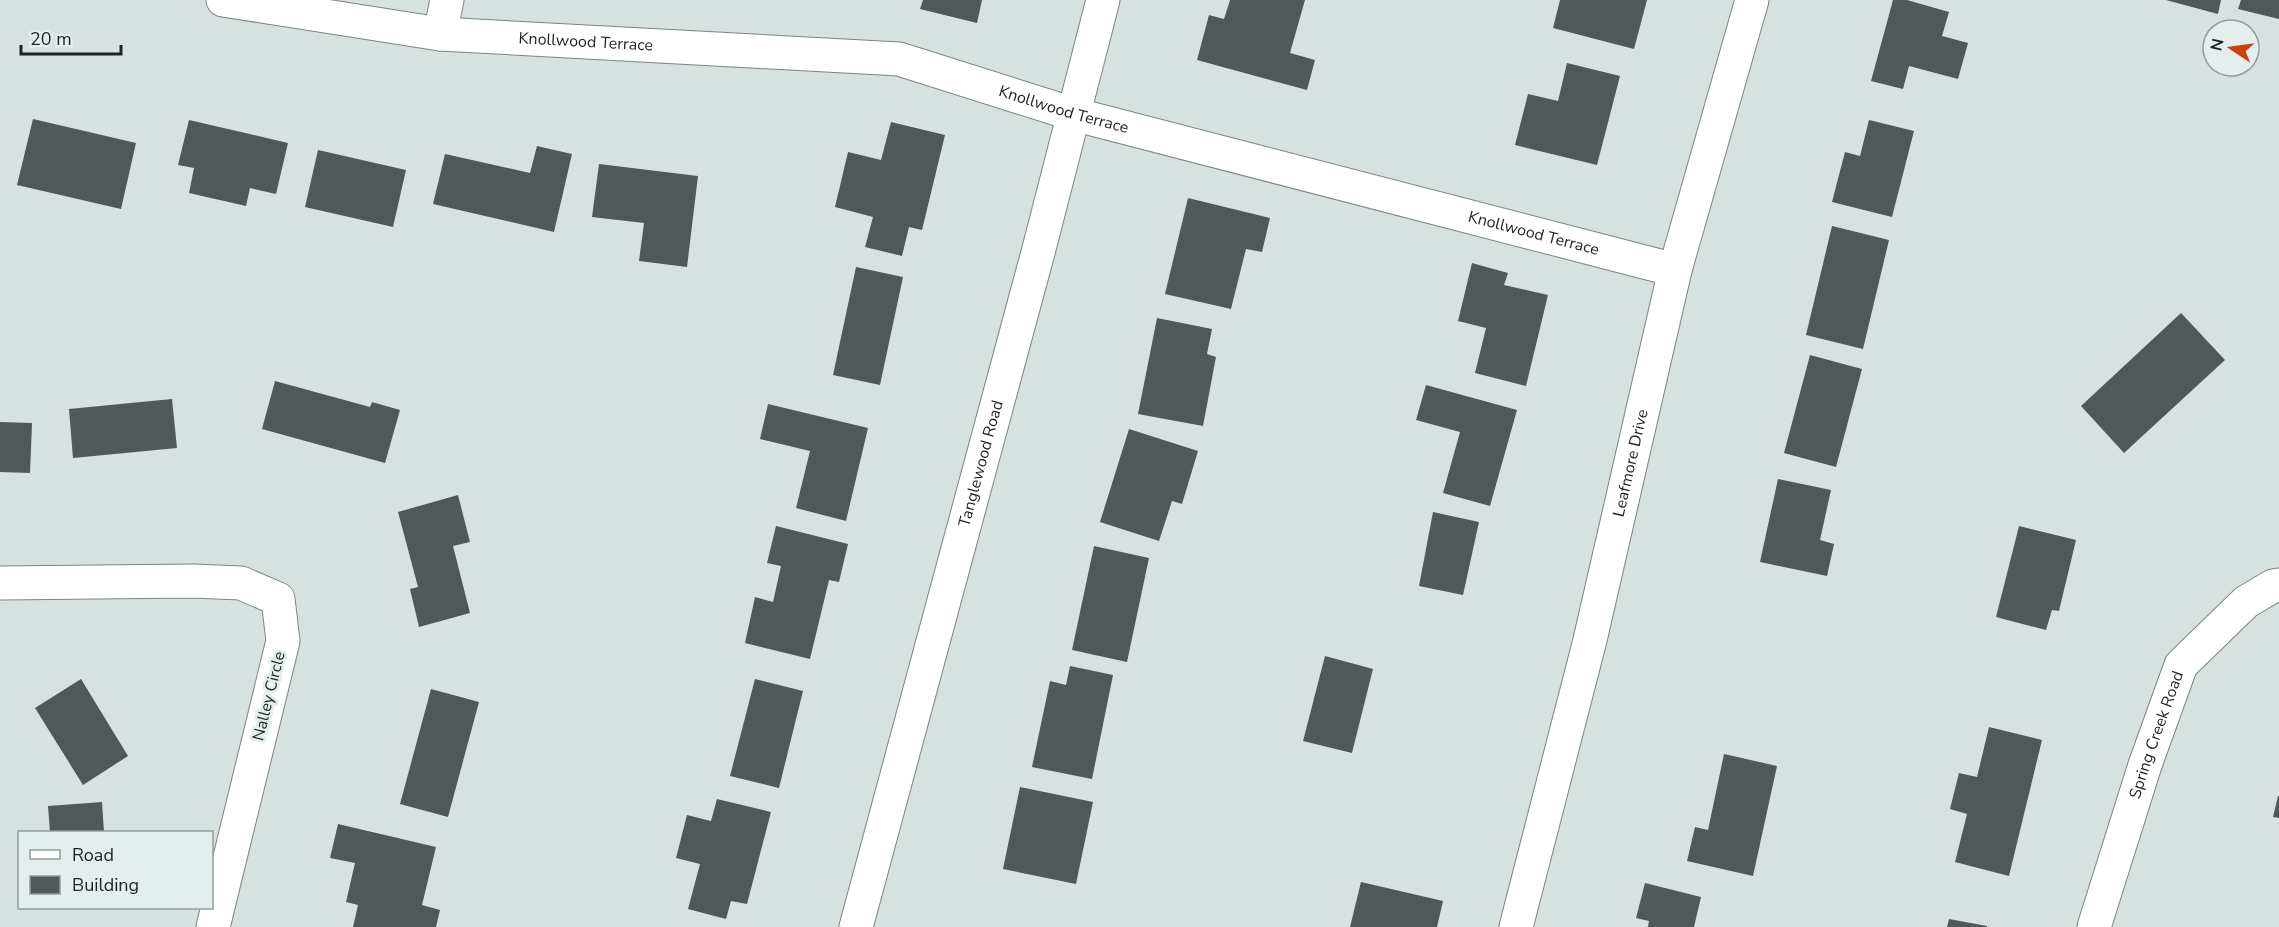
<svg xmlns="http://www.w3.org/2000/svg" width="2279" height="927" font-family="'Nunito Sans',sans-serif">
<rect width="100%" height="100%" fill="#d6e1e0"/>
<g fill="#505958">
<polygon points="923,0 982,0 977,23 920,9"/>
<polygon points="1230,0 1305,0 1290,53 1315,60 1307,90 1197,60 1209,15 1224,19"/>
<polygon points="1560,0 1647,0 1634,49 1553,28"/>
<polygon points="1893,0 1907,0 1949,12 1942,36 1968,43 1958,79 1909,66 1903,89 1871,81"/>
<polygon points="2166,0 2221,0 2218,14"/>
<polygon points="2241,0 2279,0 2279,19 2238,9"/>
<polygon points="1567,63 1620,76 1597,165 1515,145 1528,94 1558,101"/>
<polygon points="33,119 136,143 121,209 17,185"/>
<polygon points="189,120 288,143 276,194 250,188 246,206 189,193 194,168 178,165"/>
<polygon points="1869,120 1914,131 1892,217 1832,202 1845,152 1860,156"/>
<polygon points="891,122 945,135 922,230 909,227 902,256 865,247 873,217 835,207 848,152 881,160"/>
<polygon points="537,146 572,154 554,232 433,204 445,154 530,173"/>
<polygon points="318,150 406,170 393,227 305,207"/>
<polygon points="599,164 698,176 687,267 639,261 644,223 592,217"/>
<polygon points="1188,198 1270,218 1262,252 1246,249 1231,309 1165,294"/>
<polygon points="1832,226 1889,240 1863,349 1806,335"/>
<polygon points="1472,263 1508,273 1504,285 1548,295 1526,386 1475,373 1486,328 1458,321"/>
<polygon points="856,267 903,277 880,385 833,375"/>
<polygon points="2181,313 2225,360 2124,453 2081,406"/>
<polygon points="1157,318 1212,329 1207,354 1216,357 1203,426 1138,414"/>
<polygon points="1810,355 1862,369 1836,467 1784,453"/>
<polygon points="275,381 370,407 372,402 400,410 385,463 262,429"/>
<polygon points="1426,385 1517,410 1490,506 1443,493 1460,432 1416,420"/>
<polygon points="172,399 177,448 73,458 69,409"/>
<polygon points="768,404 868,428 846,521 796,508 810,451 760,439"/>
<polygon points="0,422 32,423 30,473 0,472"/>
<polygon points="1129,429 1198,451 1182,504 1172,501 1159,541 1100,522"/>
<polygon points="1778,479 1831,490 1820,540 1834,544 1827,576 1760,562"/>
<polygon points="458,495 470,542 453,546 470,613 419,627 410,589 418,587 398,512"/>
<polygon points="1433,512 1479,522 1463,595 1419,586"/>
<polygon points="776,526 848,544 839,582 829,580 810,659 745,643 755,597 773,602 781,566 767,563"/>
<polygon points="2019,526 2076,540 2059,611 2052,610 2046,630 1996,617"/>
<polygon points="1094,546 1149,558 1127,662 1072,650"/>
<polygon points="1325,656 1373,669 1352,753 1303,741"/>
<polygon points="1070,666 1113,675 1092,779 1032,767 1050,681 1066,685"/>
<polygon points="81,679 128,756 83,785 35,708"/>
<polygon points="755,679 803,691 779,788 730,776"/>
<polygon points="431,689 479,702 448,817 400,804"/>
<polygon points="1989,727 2042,740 2009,876 1955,862 1967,814 1950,809 1959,773 1977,777"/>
<polygon points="1724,754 1777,766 1753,876 1687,861 1695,827 1708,830"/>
<polygon points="1020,787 1093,802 1076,884 1003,869"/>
<polygon points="2278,796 2279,796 2279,818 2273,817"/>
<polygon points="717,799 771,812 747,904 731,901 726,919 688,909 700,864 676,858 687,815 711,821"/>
<polygon points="102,802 104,832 50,832 48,806"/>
<polygon points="338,824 436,847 422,905 440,910 436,927 353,927 358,905 346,902 355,863 330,858"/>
<polygon points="1361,882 1443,901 1437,927 1350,927"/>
<polygon points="1645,883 1701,897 1694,927 1648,927 1649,921 1636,918"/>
<polygon points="1949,919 1987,926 1987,927 1947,927"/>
</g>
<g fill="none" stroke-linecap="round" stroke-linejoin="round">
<defs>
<g id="minor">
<polyline points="223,0 440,34 447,0"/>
<path id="s1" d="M440,34L899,59L1073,114L1675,270"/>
<polyline points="0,583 193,581 241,583 278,599 283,641 213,927"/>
<path id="s2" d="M856,927L1040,245L1103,0"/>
<path id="s3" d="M1516,927L1590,640L1675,270L1752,0"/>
<path id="s4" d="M2094,927L2145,765L2181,665L2246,602L2273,586L2279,585"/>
</g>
</defs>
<use href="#minor" stroke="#7b8584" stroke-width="35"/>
<use href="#minor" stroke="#fff" stroke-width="33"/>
</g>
<g text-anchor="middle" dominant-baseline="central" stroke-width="6" stroke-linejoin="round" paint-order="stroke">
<g font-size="16" fill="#1e2222" stroke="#e3eeed">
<text stroke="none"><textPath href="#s1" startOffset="146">Knollwood Terrace</textPath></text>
<text stroke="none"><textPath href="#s1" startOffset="632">Knollwood Terrace</textPath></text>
<text stroke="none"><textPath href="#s1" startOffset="1118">Knollwood Terrace</textPath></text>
<text stroke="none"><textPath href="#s3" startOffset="478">Leafmore Drive</textPath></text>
<text stroke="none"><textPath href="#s2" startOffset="480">Tanglewood Road</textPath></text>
<text transform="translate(269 696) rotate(-76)">Nalley Circle</text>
<text stroke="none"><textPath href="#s4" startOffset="202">Spring Creek Road</textPath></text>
</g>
</g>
<rect x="18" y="831" width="195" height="78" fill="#e3eeed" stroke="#949c9c" stroke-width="1.5"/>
<rect x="30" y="850" width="30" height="9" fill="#ffffff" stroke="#949c9c" stroke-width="1.5"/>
<text x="72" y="861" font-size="18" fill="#1e2222">Road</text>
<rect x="30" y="876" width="30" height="18" fill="#505958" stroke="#949c9c" stroke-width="1.5"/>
<text x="72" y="891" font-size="18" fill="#1e2222">Building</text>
<g transform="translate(2231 48) rotate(283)"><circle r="28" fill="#e3eeed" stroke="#949c9c" stroke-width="1.5"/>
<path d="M0-4.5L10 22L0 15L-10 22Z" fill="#c94307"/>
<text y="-9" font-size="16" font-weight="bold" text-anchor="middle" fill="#1e2222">N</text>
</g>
<path d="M21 45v9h100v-9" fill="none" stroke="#1e2222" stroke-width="3"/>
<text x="30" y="45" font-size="18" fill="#1e2222" stroke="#e3eeed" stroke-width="4.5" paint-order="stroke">20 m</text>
</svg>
